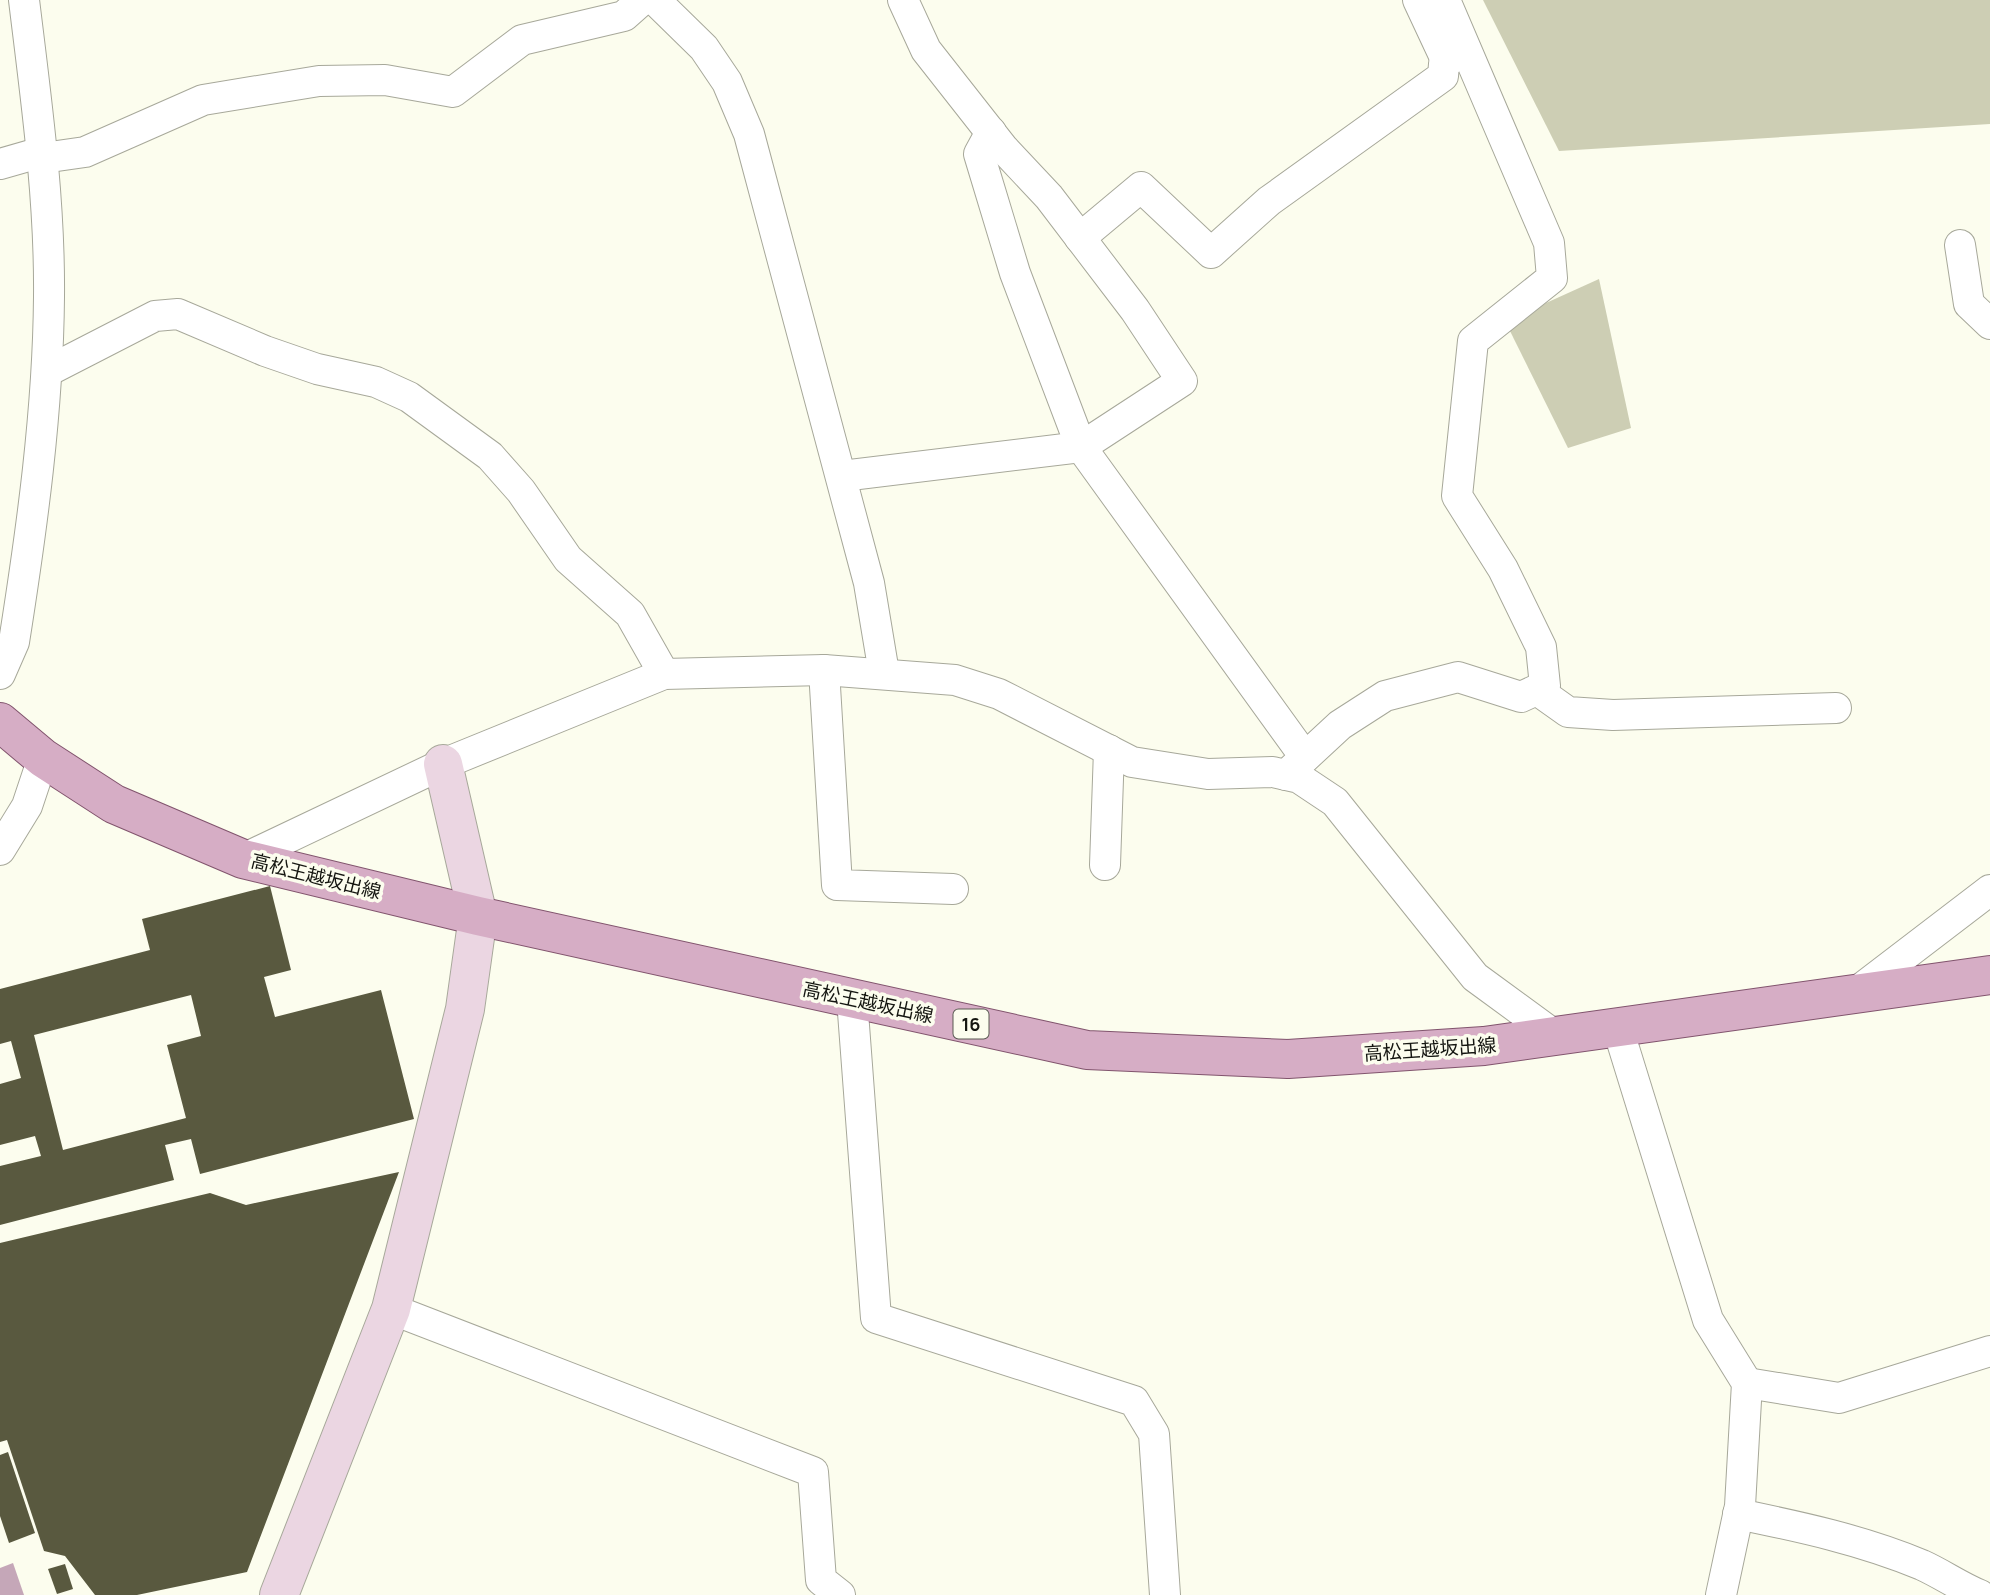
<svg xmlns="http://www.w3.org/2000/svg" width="1990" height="1595" font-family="Manrope,'Noto Sans JP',sans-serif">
<rect width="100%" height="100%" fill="#fcfdee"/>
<g fill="#cdceb4">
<polygon points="1483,0 1990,0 1990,124 1559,151"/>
<polygon points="1599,279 1631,428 1568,448 1509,329 1546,303"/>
</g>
<polygon fill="#c5a7b8" points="13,1563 24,1595 0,1595 0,1568"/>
<g fill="#59593f" fill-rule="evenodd">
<path d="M270,886L291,970L264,977L275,1017L381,990L414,1119L200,1174L191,1139L165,1145L174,1180L0,1225V1166L41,1156L35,1136L0,1145V1084L21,1078L11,1041L0,1044V989L150,950L142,919ZM191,995L201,1036L167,1045L186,1118L63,1150L34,1035Z"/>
<polygon points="399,1172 247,1572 137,1595 95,1595 65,1556 44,1551 7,1440 0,1442 0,1243 210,1193 246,1205"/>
<polygon points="8,1452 35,1533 9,1543 0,1516 0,1455"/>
<polygon points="65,1564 73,1589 57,1594 48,1569"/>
</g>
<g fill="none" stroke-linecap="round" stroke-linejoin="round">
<defs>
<g id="street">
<polyline points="655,0 704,48 727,82 749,134 869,583 884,673"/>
<polyline points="1418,0 1447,62"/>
<polyline points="991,132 979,154 1015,273 1081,447 1305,757"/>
<polyline points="43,158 85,152 203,100 319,81 385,80 453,92 522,40 624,16 642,0"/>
<polyline points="0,164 42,152"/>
<polyline points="1080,238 1141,187 1211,253 1269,201 1443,76 1444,64 1465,48"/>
<polyline points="1960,245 1969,304 1990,324"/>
<polyline points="48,371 155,316 178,314 265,351 317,369 376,382 409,397 490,456 521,491 568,559 630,614 664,674"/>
<polyline points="842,476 1081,447 1182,381 1135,310 1049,197 1003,148 926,50 903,0"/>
<polyline points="824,670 837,885 953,889"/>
<path d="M0,674L14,642C32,528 48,412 49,297C50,198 36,99 24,0"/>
<polyline points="1537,690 1568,712 1613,715 1836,708"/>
<polyline points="1286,775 1340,725 1385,696 1458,677 1521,697 1545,686 1541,647 1503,569 1457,496 1473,341 1552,278 1549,243 1445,0"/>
<polyline points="0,850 27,806 43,758"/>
<polyline points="243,859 443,764 664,674 824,670 955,680 999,694 1132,762 1208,774 1273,772 1299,778 1335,802 1475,977 1557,1037"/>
<polyline points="1105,865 1109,750"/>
<polyline points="1854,994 1990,890"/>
<polyline points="852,999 876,1318 1134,1401 1154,1434 1165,1595"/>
<polyline points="1618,1029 1708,1320 1747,1383 1740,1506 1721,1595"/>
<polyline points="391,1309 813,1472 821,1580 840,1595"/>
<polyline points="1747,1383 1839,1398 1990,1351"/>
<path d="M1738,1514C1801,1527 1862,1540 1922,1565C1942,1574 1960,1587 1980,1595"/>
</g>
<polyline id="secondary" points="279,1595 391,1309 465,1009 478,916 443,764"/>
<polyline id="primary" points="0,722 43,758 114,804 243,859 478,916 1087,1050 1288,1059 1484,1046 1990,975"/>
</defs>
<use href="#street" stroke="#a7a89a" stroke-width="32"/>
<use href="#secondary" stroke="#a7a89a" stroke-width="40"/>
<use href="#primary" stroke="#81546d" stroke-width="40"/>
<use href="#street" stroke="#fff" stroke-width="30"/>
<use href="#secondary" stroke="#ebd6e2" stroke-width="38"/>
<use href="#primary" stroke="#d6adc5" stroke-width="38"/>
</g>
<g text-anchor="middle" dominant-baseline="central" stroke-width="7" stroke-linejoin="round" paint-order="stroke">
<rect fill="#fcfdee" stroke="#5a5b53" stroke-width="2" x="953.5" y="1009.5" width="35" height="29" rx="5"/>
<g font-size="18" font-weight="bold" fill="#151611">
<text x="971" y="1024">16</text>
</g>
<g font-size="19" fill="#151611" stroke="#fcfdee">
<text transform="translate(316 876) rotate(14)">高松王越坂出線</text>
<text transform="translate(868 1002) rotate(12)">高松王越坂出線</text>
<text transform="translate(1430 1049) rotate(-4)">高松王越坂出線</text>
</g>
</g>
</svg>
